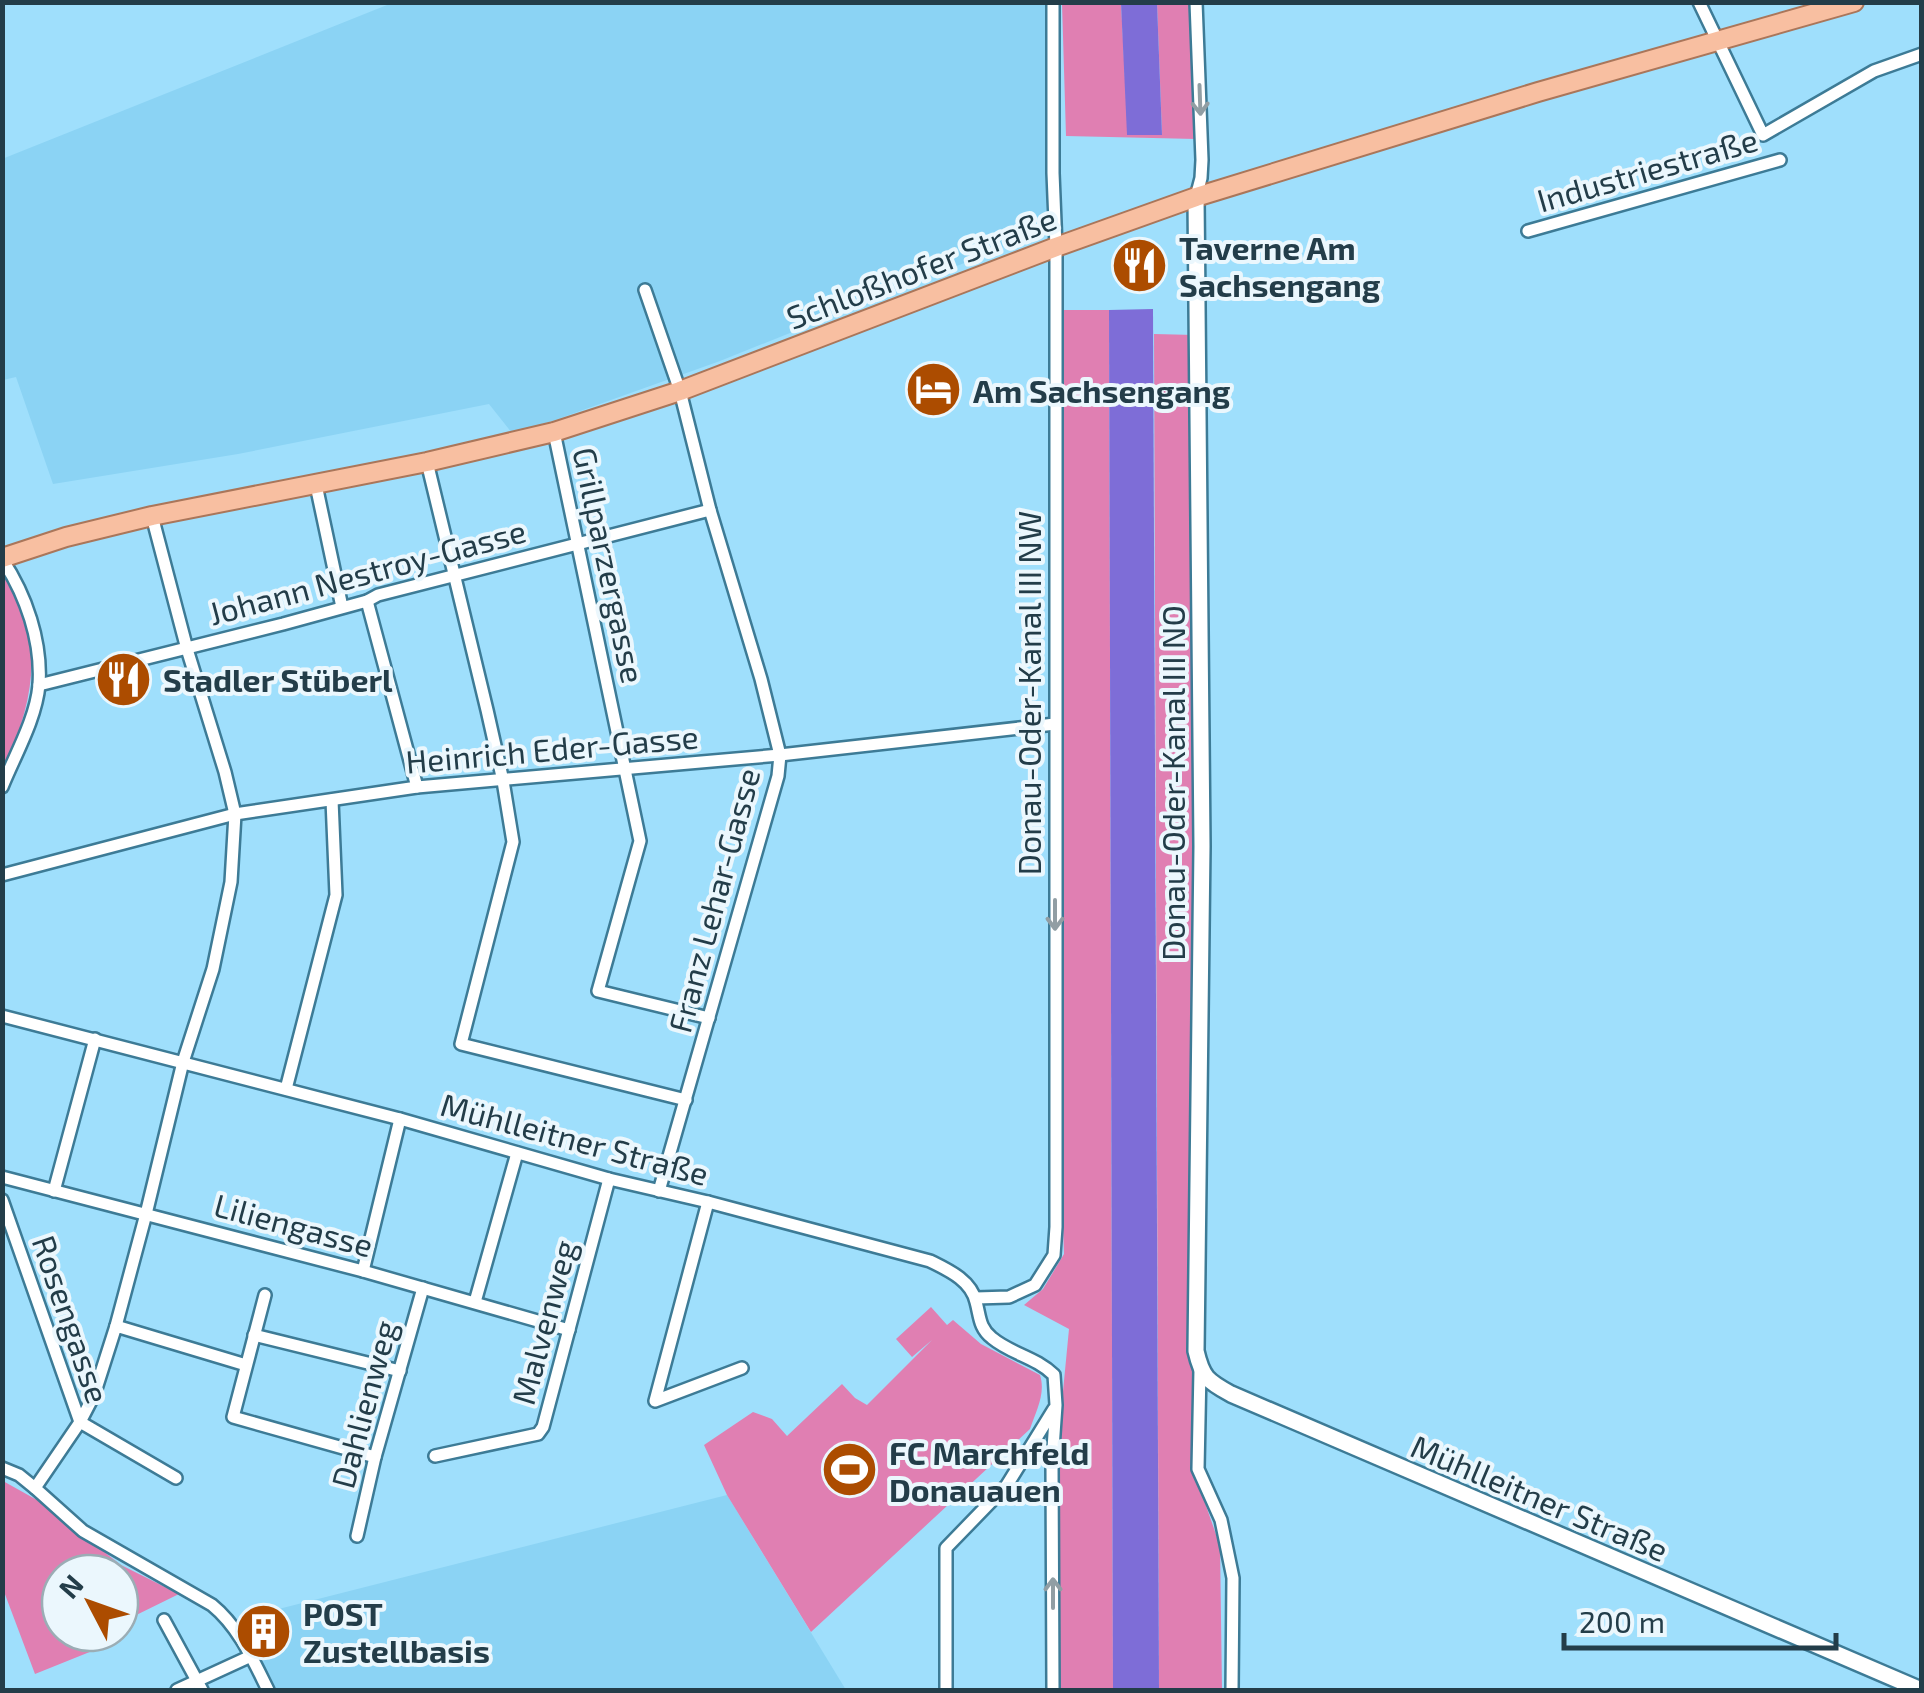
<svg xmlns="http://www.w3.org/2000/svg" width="1924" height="1693" font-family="'Exo 2',sans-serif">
<rect width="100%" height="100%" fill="#9fdffc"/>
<g fill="#8bd3f4">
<polygon points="392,3 1046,3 1046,233 1034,235 720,361 555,420 512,433 489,404 238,454 53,484 16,377 3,380 2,159"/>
<polygon points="727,1495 846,1690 276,1690 239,1619"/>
</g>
<g fill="#e07fb2">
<polygon points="1062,3 1121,3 1128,135 1162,134 1157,3 1190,3 1196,139 1066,136"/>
<polygon points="1063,310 1109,310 1113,1690 1056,1690 1056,1464 1069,1329 1024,1305 1043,1289 1064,1254 1060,1136"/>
<polygon points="1154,334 1195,335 1192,1383 1195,1474 1220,1546 1222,1690 1159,1690"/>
<path d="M3,576C50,642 31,705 3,774L2,670L5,667L2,655Z"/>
<path d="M931,1307L947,1325L953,1320L981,1344L1040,1375C1046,1394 1036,1411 1030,1429L811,1632L727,1495L704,1445L753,1412L772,1419L787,1436L842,1384L855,1398L867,1405L932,1340L912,1357L896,1339Z"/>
<polygon points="3,1481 37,1500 121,1565 179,1594 120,1623 120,1573 60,1573 60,1633 107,1633 112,1643 35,1674 3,1589"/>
</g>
<g fill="#7e6dd7">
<polygon points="1121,3 1157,3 1162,135 1127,135"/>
<polygon points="1153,309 1159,1690 1113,1690 1109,310"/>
</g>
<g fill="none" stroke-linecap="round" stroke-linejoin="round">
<defs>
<g id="street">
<polyline points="1196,2 1202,160 1201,178 1196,197"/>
<polyline points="1699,2 1763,135 1874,71 1922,54"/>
<polyline points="1528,231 1780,160"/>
<polyline points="645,290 680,391 710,510 761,679 780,755 778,776 659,1191"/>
<polyline points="554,432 640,841 598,991 709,1018"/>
<polyline points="427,462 487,710 503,781 513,842 461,1044 686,1100"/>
<polyline points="316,485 342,607"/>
<path d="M2,559C26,595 42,641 39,685C36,719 15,755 2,787"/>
<polyline points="367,601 417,787"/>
<polyline points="39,685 283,624 367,601 378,595 710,510"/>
<polyline points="2,875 235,814 417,787 780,755 1055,724"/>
<path d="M2,1016L400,1119L609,1179L708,1202L930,1261C948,1270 971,1280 976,1302C980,1316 979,1328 992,1338C1011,1354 1036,1357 1054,1375L1056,1405L1052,1463L1053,1690"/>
<polyline points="286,1089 336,895 332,800"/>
<polyline points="2,1177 363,1271 569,1330"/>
<polyline points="54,1191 95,1039"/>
<path d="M2,1200L80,1422L35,1488L83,1531L212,1605C239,1627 253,1660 268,1690"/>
<polyline points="708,1202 655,1401 742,1368"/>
<polyline points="363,1271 400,1119"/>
<polyline points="265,1295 233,1417 375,1457"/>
<polyline points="976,1298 1009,1297 1035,1285 1054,1255 1056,1227 1056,247 1053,173 1053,2"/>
<polyline points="475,1302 517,1153"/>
<polyline points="116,1326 146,1214 183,1062 213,969 231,882 235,814 225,772 187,649 152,516"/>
<polyline points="254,1335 400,1371"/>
<polyline points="1200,1369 1198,1469 1221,1520 1233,1578 1232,1690"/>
<polyline points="435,1456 538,1434 543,1427 609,1179"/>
<polyline points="2,1468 19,1475 35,1488"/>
<polyline points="176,1478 80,1422 94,1395 116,1326 246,1365"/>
<polyline points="357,1536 375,1457 423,1288"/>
<polyline points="164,1620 202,1690"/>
<polyline points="177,1690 251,1656"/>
<polyline points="946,1690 946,1548 1007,1485 1054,1409"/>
</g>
<path id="secondary" d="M1196,197L1202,846L1196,1351C1202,1377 1207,1381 1231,1394L1921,1690"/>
<polyline id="primary" points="2,558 66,537 152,516 427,462 554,432 680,391 1056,247 1196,197 1538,92 1854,2"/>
</defs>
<use href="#street" stroke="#3d7b96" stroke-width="16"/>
<use href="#secondary" stroke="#3d7b96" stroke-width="20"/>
<use href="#primary" stroke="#aa765a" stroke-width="22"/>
<use href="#street" stroke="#fff" stroke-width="11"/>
<use href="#secondary" stroke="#fff" stroke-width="15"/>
<use href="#primary" stroke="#f8bfa1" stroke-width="18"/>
</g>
<defs><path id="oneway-shaft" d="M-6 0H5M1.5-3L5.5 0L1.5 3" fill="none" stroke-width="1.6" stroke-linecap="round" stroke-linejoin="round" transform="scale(2.5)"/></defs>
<g stroke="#919ea4">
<use href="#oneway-shaft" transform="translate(1200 100) rotate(88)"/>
<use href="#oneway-shaft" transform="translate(1055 915) rotate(90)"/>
<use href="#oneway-shaft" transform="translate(1053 1593) rotate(-90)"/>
</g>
<defs>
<symbol id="restaurant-disc" viewBox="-11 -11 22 22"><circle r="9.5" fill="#ac4c00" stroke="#ebf7fd"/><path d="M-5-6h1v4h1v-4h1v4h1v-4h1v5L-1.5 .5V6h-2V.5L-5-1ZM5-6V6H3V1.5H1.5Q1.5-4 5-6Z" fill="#fff"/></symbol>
<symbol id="hotel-disc" viewBox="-11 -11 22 22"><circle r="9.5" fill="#ac4c00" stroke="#ebf7fd"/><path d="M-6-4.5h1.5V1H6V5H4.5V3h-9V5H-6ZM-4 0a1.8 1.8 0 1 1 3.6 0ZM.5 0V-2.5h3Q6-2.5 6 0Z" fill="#fff"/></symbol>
<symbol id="stadium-disc" viewBox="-11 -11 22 22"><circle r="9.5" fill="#ac4c00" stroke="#ebf7fd"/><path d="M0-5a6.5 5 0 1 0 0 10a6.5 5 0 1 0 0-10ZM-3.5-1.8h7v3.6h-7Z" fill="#fff"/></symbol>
<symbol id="building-disc" viewBox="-11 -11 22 22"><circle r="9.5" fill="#ac4c00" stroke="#ebf7fd"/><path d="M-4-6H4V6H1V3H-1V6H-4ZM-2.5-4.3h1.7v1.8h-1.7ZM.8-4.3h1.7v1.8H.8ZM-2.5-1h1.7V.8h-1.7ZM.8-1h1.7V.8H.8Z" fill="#fff"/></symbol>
</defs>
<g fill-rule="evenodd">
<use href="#restaurant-disc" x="1108" y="234" width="63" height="63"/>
<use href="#hotel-disc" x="902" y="358" width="63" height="63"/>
<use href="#restaurant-disc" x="92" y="648" width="63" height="63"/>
<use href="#stadium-disc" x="818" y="1438" width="63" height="63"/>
<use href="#building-disc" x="232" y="1600" width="63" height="63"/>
</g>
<g text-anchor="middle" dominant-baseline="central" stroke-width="8" stroke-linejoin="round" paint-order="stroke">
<g font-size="32" fill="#233d49" stroke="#ebf7fd">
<text transform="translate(1647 169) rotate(-16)">Industriestraße</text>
<text transform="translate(921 267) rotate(-21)">Schloßhofer Straße</text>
<text transform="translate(610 565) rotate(78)">Grillparzergasse</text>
<text transform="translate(367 571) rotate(-15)">Johann Nestroy-Gasse</text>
<text transform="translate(1028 693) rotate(-90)">Donau-Oder-Kanal III NW</text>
<text transform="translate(552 748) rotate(-5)">Heinrich Eder-Gasse</text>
<text transform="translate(1172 783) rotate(-90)">Donau-Oder-Kanal III NO</text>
<text transform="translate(713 900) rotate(-75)">Franz Lehar-Gasse</text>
<text transform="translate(575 1138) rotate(15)">Mühlleitner Straße</text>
<text transform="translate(294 1224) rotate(15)">Liliengasse</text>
<text transform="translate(72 1319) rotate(71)">Rosengasse</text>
<text transform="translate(543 1322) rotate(-75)">Malvenweg</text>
<text transform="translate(363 1404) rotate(-75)">Dahlienweg</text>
<text transform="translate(1540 1497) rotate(23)">Mühlleitner Straße</text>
</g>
<g font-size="32" font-weight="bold" fill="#233d49" stroke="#ebf7fd" text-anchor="start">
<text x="1179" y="247">Taverne Am<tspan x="1179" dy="37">Sachsengang</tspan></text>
<text x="973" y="390">Am Sachsengang</text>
<text x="163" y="679">Stadler Stüberl</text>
<text x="889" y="1452">FC Marchfeld<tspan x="889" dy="37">Donauauen</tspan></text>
<text x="303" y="1613">POST<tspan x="303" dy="37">Zustellbasis</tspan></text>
</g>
</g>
<rect width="1924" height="1693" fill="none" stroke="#233d49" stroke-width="10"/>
<g transform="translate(90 1603) rotate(311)"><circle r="48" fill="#ebf7fd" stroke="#9badb5" stroke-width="2.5"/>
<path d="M0-8L18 38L0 25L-18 38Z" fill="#ac4c00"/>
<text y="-15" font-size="28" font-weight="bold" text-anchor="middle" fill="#233d49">N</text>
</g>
<path d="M1564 1633v15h272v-15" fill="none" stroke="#233d49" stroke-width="5"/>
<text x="1579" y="1633" font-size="30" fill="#233d49" stroke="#ebf7fd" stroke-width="8" paint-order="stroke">200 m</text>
</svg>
